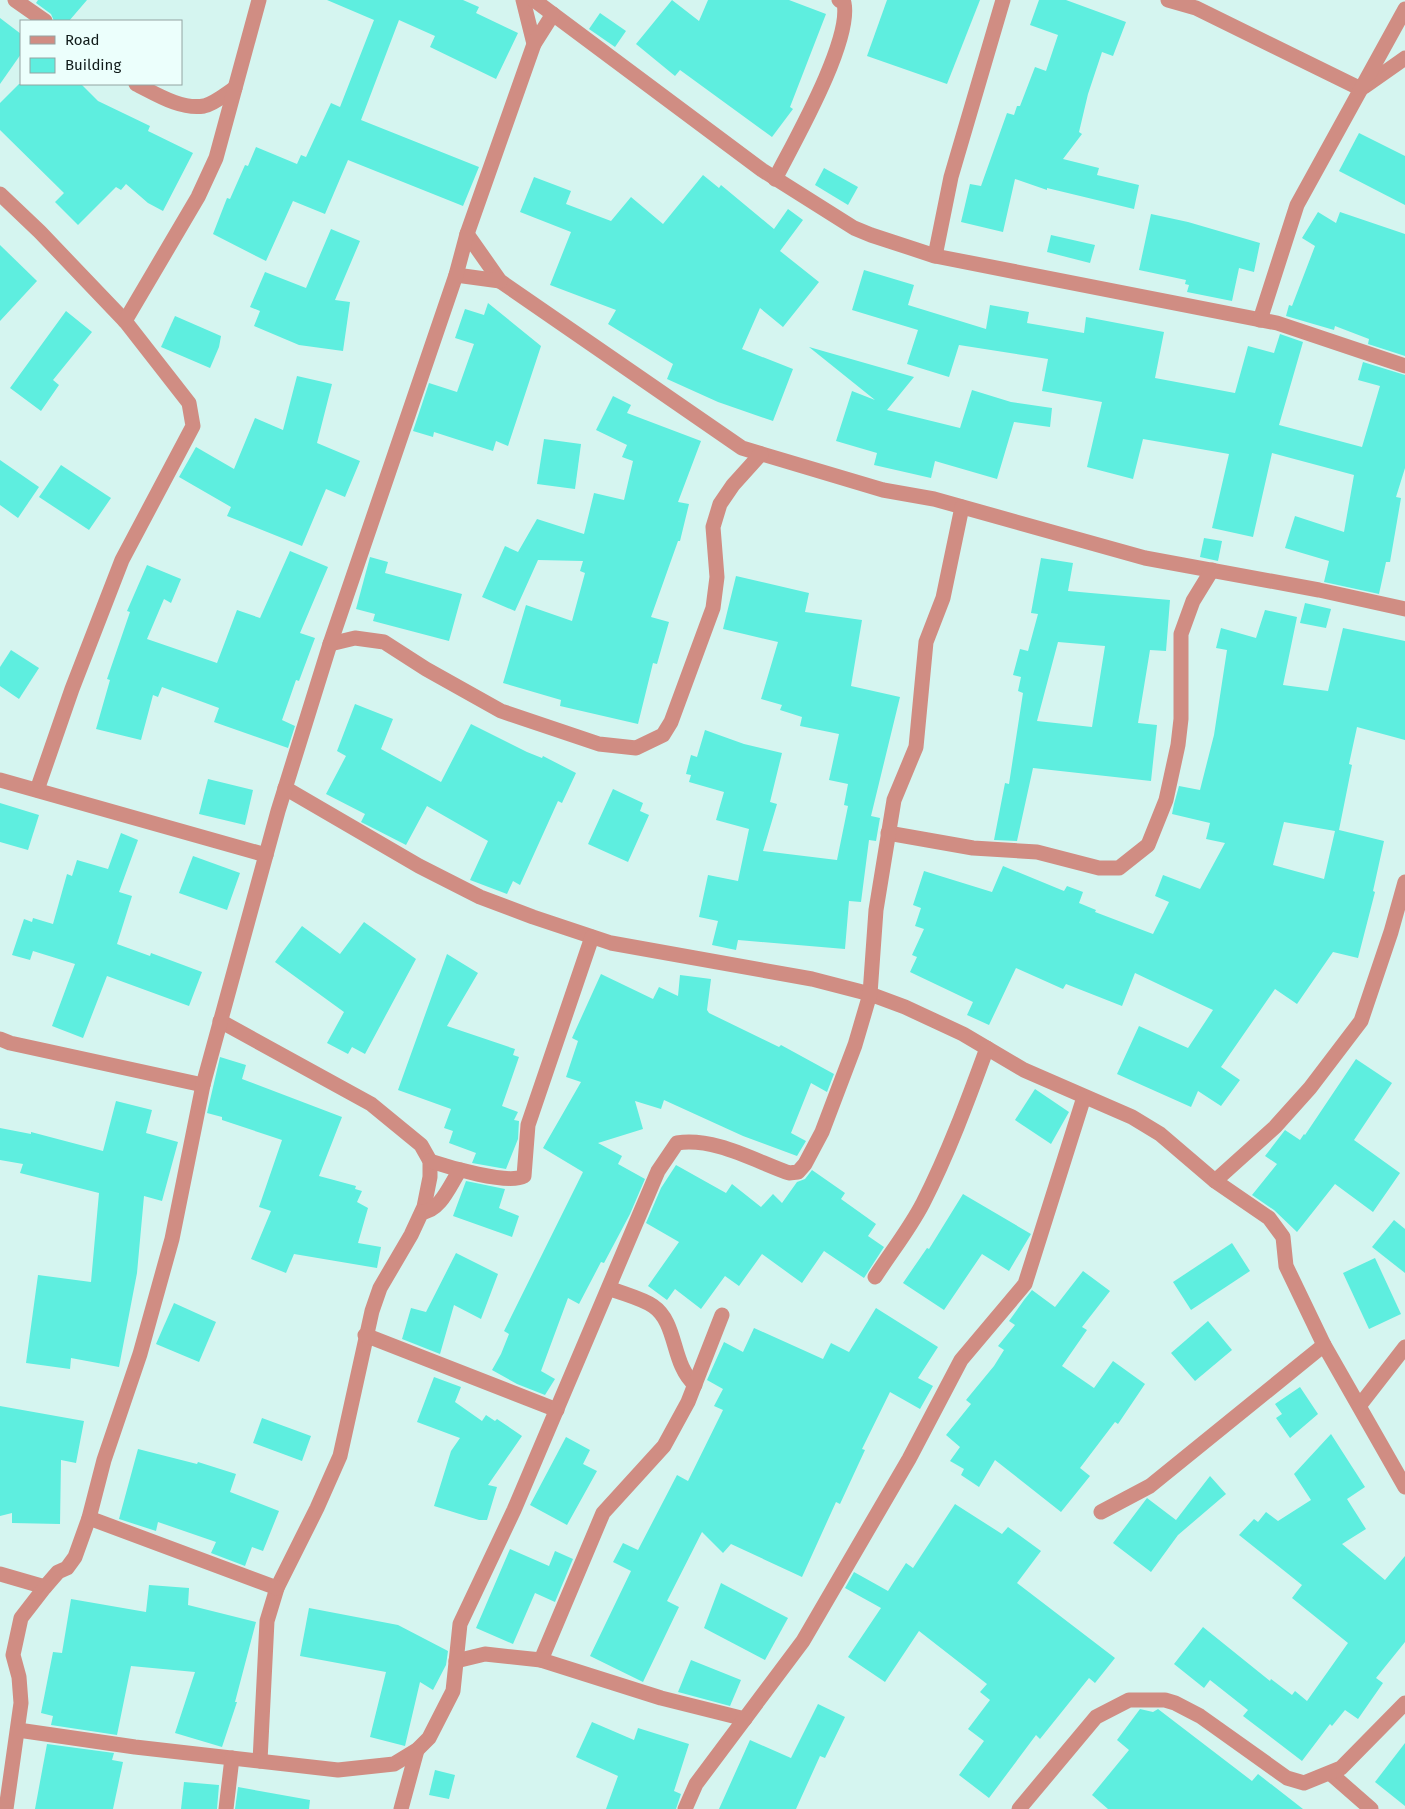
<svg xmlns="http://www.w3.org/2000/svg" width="1405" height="1809" font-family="'Fira Sans',sans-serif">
<rect width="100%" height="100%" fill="#d5f5f0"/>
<g fill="#5eeedf" fill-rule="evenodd">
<polygon points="38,0 87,0 69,21 54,21 51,14 36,3"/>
<polygon points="327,0 463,0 479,7 476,13 518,33 496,79 430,47 435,36 399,20 361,120 479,167 463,206 348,160 325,214 293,201 266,261 213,234 227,198 230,199 245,165 248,166 256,147 297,164 301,155 306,157 331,103 340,107 374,20"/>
<polygon points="672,0 699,21 708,0 789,0 826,14 790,107 793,109 772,137 680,70 675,76 636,44"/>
<polygon points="887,0 980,0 947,84 867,56"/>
<polygon points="1039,0 1066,0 1126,22 1113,56 1102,52 1088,94 1079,132 1082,134 1063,159 1099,168 1097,175 1139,185 1134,209 1047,188 1047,190 1015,179 1003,232 961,222 970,184 981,186 1007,113 1014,115 1017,106 1020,106 1035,67 1046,71 1058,35 1030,25"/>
<polygon points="600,13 626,31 615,47 589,29"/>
<polygon points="0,18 21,34 21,54 0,84"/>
<polygon points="19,84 81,84 98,101 150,126 148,131 193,153 163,211 148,203 126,184 121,190 116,187 78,225 55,202 64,193 0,130 0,103"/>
<polygon points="1359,133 1405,156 1405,205 1339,171"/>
<polygon points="824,168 858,187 848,205 815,185"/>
<polygon points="703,175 719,188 721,185 774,229 788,209 803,220 780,251 819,282 783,327 760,308 742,349 793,369 773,421 718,402 667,379 673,364 608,324 616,310 550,285 571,232 520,212 534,177 571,191 566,204 611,221 631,197 663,224"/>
<polygon points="1318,212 1336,223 1340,212 1405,234 1405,356 1368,344 1369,339 1335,326 1334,330 1286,316 1289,305 1292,306 1315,246 1302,238"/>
<polygon points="1151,214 1188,222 1260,243 1254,272 1239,268 1232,301 1187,292 1189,285 1185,284 1186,280 1139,270"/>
<polygon points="331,229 360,241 335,300 350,302 343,351 299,345 254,326 260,311 250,307 265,272 306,288"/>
<polygon points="1051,235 1095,245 1090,263 1047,252"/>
<polygon points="0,245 37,281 0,321"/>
<polygon points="864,270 914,285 908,305 986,329 990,305 1029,312 1027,323 1084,333 1086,317 1164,332 1155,378 1235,393 1248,346 1274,353 1280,334 1303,342 1279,425 1362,447 1380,386 1358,380 1363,362 1405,375 1405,468 1396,497 1401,498 1390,562 1386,562 1379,594 1324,582 1329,561 1285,548 1295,516 1344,532 1354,475 1272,453 1253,537 1212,528 1229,454 1143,439 1133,479 1087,467 1102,402 1042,391 1048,359 959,345 949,377 907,364 918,330 852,310"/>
<polygon points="488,303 541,346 508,446 496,441 493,451 434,432 433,437 413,431 429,383 457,392 474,344 455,338 465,309 484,315"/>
<polygon points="66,311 92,332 53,380 59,385 41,411 10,388"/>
<polygon points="175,316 221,336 219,347 210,368 161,347"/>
<polygon points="809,347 914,377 887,410 960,428 972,390 1011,402 1052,408 1050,427 1014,422 997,479 935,461 931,478 874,465 877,453 836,441 852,391 875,400"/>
<polygon points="297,376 332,384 317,443 360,461 345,497 326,489 302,546 227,516 231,507 179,477 196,447 234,469 255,418 283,430"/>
<polygon points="613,396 631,405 627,413 701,441 678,502 689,504 680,541 678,541 651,617 669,622 657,664 653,663 638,724 560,706 561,700 503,683 526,605 572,621 585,573 580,571 583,561 538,560 515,611 482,597 505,546 518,552 537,519 584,534 594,493 624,500 633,461 622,457 627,445 596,430"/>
<polygon points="544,439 581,444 575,489 537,484"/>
<polygon points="0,460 39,487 18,518 0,505"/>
<polygon points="61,465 111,498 89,530 39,497"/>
<polygon points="1204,538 1222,541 1218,561 1200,557"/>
<polygon points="290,551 328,567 300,633 315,638 299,681 296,680 282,720 295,726 288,748 214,722 219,708 162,687 158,697 153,695 141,740 96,729 110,680 107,679 130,612 127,611 147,565 181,579 171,603 164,599 147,639 217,663 237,610 260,618"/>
<polygon points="370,557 388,562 385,573 462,594 449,641 373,621 375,614 356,609"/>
<path d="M1041,558L1073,563L1068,591L1170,600L1166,651L1150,650L1138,723L1157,725L1151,781L1033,768L1017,841L994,840L1005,783L1009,784L1023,693L1018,691L1021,677L1013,675L1020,649L1028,651L1038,614L1031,613ZM1058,642L1105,646L1092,727L1037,721Z"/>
<polygon points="736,576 809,593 805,612 862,620 851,686 900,697 871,816 880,818 876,841 869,840 861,902 849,901 845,949 738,940 736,950 712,945 718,921 699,917 708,875 738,881 749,829 716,820 724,792 689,782 691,775 686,774 691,755 697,757 705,730 744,744 782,753 770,802 777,804 763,851 837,860 848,806 844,805 848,784 829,780 839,734 800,726 802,717 780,710 782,705 761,699 778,642 723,629"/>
<polygon points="1305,603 1331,609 1326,628 1300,623"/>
<path d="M1265,610L1297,617L1283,685L1328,691L1343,628L1405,641V740L1357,727L1349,764L1352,765L1339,830L1384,841L1373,891L1375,892L1358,958L1333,952L1297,1004L1275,989L1221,1067L1240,1080L1221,1106L1198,1091L1191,1107L1117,1074L1139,1026L1188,1048L1213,1010L1135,973L1122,1006L1066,984L1063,989L1016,968L989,1025L967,1015L973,1002L910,972L917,957L912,955L924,929L915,926L921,908L913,905L924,871L992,892L1003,866L1064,891L1067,886L1083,892L1079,903L1096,910L1095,912L1153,934L1169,902L1155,896L1163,875L1200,889L1225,843L1206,839L1210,823L1172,814L1174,804L1179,786L1200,790L1214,735L1227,650L1216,648L1221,628L1256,638ZM1284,822L1335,831L1324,879L1273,865Z"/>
<polygon points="11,650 39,668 19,699 0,686 0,667"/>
<polygon points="355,704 393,719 381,749 441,782 471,724 527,752 542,758 543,756 576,773 562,803 558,801 520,885 513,881 507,894 470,880 488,841 427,806 406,845 361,822 365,814 326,794 346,756 337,751"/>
<polygon points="208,779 253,790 245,825 199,814"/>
<polygon points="613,789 643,803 640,811 649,815 628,862 588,844"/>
<polygon points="0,803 39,815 28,850 0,842"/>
<polygon points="121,833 138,840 119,892 132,896 117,944 150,956 151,953 202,972 189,1006 107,976 83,1038 52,1026 75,964 33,951 30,960 12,955 24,919 32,922 33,918 53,924 67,874 72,876 77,860 108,869"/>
<polygon points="193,856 240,873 227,910 179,893"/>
<polygon points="364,922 416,959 365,1054 352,1047 348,1054 327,1043 344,1012 275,962 302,926 340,954"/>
<polygon points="447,954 478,973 447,1026 515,1049 513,1055 519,1057 502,1106 518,1112 514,1120 519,1121 518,1139 506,1169 472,1163 476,1153 449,1143 453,1131 444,1128 451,1109 398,1090"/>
<polygon points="601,974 653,999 659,987 678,996 680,975 711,979 707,1010 709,1013 779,1047 781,1045 834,1074 827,1092 811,1083 791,1133 806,1141 797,1156 743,1136 664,1100 661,1109 635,1101 643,1129 598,1143 622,1156 618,1164 645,1179 630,1214 604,1263 601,1262 579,1304 568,1298 541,1371 555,1379 545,1395 517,1384 492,1370 501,1354 509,1334 504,1331 583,1172 543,1148 581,1082 566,1077 578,1041 572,1038"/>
<polygon points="220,1057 246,1065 242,1079 342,1117 319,1176 356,1186 355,1189 362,1191 357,1202 368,1208 358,1243 381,1247 377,1268 294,1254 286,1273 251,1259 271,1211 259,1207 282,1140 222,1120 222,1117 207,1113"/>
<polygon points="1356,1059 1392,1083 1354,1140 1400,1173 1373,1212 1335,1184 1297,1232 1274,1210 1252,1195 1277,1164 1265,1156 1285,1130 1300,1140 1304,1134 1305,1135"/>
<polygon points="1035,1089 1069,1112 1051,1144 1015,1120"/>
<polygon points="116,1101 152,1110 146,1133 178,1142 162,1201 144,1196 137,1273 119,1367 71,1358 70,1369 26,1363 38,1275 91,1282 99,1193 20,1173 23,1164 0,1160 0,1128 31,1134 31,1132 103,1151"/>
<polygon points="676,1165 726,1193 732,1184 761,1207 773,1194 782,1203 797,1182 805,1179 812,1170 845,1193 841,1199 876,1224 868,1236 884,1247 864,1278 824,1251 802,1283 762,1254 739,1286 725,1276 701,1309 675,1289 667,1300 648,1286 679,1242 646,1223 661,1188"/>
<polygon points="466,1181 505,1189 499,1208 519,1216 512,1237 453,1216"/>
<polygon points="963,1194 1031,1234 1009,1271 982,1254 944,1310 903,1283 927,1248 929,1249"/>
<polygon points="1394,1220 1405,1229 1405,1273 1372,1247"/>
<polygon points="1232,1243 1250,1271 1191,1310 1173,1282"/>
<polygon points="456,1253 498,1274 481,1319 454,1305 440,1354 402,1339 411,1308 426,1312"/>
<polygon points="1375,1258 1401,1314 1369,1329 1343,1273"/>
<polygon points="1083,1271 1110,1291 1082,1327 1087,1330 1062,1366 1094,1388 1113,1361 1145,1384 1118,1424 1115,1422 1080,1468 1090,1476 1061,1512 995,1460 979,1487 961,1475 964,1469 950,1461 960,1447 946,1435 971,1404 966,1400 994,1366 1004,1350 998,1346 1015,1325 1009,1321 1024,1300 1032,1290 1055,1307"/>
<polygon points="174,1303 216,1322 199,1362 156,1344"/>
<polygon points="876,1308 938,1347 918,1378 933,1386 920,1409 890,1392 862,1449 865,1450 840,1504 836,1502 802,1577 731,1544 723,1553 702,1532 667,1601 679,1607 643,1682 590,1656 631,1571 613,1562 623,1543 638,1550 677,1475 688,1481 723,1410 714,1406 723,1389 707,1380 724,1342 743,1352 754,1328 823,1359 831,1343 849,1352"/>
<polygon points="1208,1321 1232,1350 1195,1381 1171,1353"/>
<polygon points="434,1377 461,1387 455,1402 482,1421 486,1415 495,1421 497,1419 522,1436 488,1485 497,1487 487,1520 479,1520 434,1506 451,1451 460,1438 417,1422"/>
<polygon points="1300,1387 1318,1414 1290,1438 1276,1418 1282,1414 1275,1404"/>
<polygon points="0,1406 84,1421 76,1463 61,1460 60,1524 12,1523 12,1513 0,1516"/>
<polygon points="262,1418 311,1436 302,1461 253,1443"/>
<polygon points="1331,1434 1365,1487 1347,1499 1366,1529 1342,1544 1385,1580 1405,1556 1405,1642 1376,1678 1383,1683 1358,1719 1345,1710 1332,1726 1330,1724 1302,1761 1243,1716 1248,1710 1210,1680 1204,1688 1174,1664 1203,1627 1270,1681 1271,1679 1292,1695 1295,1691 1307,1701 1348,1643 1292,1598 1302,1585 1239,1535 1254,1519 1258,1522 1266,1512 1278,1521 1311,1500 1294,1474"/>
<polygon points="566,1437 590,1450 583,1464 597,1471 567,1525 530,1505"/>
<polygon points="138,1449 197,1464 198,1462 236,1474 230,1492 279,1511 263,1551 252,1547 245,1566 211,1553 216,1542 158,1522 156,1531 119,1519"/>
<polygon points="1210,1476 1226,1494 1178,1535 1151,1572 1113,1543 1147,1498 1176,1520"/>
<polygon points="955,1504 1002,1534 1008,1527 1041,1551 1017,1583 1115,1658 1095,1683 1089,1678 1040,1739 1036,1735 989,1798 959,1775 984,1741 968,1729 990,1700 980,1692 987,1684 919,1631 885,1682 848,1657 881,1608 845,1588 854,1572 888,1591 906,1563 913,1568"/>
<polygon points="510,1549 549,1566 555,1551 573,1559 555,1602 535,1593 513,1644 476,1628"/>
<polygon points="721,1583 788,1618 765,1660 704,1628"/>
<polygon points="149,1585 189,1588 188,1605 256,1622 235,1702 237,1702 222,1747 175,1733 195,1672 131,1666 117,1735 51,1725 53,1716 41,1713 53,1652 62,1653 71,1599 146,1612"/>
<polygon points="309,1608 398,1625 448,1651 446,1665 433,1690 420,1682 405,1746 370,1737 386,1672 300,1656"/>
<polygon points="691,1660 741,1680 730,1706 678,1692"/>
<polygon points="818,1704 845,1717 825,1758 820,1756 796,1809 719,1809 750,1740 791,1758"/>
<polygon points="1140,1709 1153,1712 1158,1709 1252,1781 1258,1774 1303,1809 1108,1809 1092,1795 1129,1750 1117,1740"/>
<polygon points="592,1722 634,1740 638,1728 689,1744 674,1791 681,1794 676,1809 606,1809 618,1776 576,1757"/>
<polygon points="1405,1743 1405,1806 1375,1782"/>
<polygon points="47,1744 114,1753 112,1760 123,1762 113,1809 35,1809"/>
<polygon points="435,1770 455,1775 449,1799 429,1795"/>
<polygon points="184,1782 219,1785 217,1809 181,1809"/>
<polygon points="238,1787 310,1800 309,1809 235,1809"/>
</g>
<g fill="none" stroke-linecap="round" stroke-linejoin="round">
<g stroke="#d08d83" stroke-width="15">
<polyline points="15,0 45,21"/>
<polyline points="523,0 534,44"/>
<polyline points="534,0 762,170 854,228 871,235 935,256 1277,323 1405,366"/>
<polyline points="1168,0 1196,8 1361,89"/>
<path d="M136,84C156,94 181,110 204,106C214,104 226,94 235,88"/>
<polyline points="1364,87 1405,58"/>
<path d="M775,179C794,142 852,41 844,3L839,0"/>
<polyline points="0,194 40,232 125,321 189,403 193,426 122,560 72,689 37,790"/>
<polyline points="467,234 500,281 742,448 883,490 934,499 1145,558 1319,590 1405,609"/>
<polyline points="935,256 951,177 1003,0"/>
<polyline points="456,275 500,281"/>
<polyline points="1260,320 1297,205 1405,9"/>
<polyline points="125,321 198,197 216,158 259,0"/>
<polyline points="330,644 355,638 384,642 426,669 501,711 599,744 636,748 663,735 671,722 713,608 717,577 713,527 720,504 733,485 761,454"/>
<polyline points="0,780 266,855"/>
<polyline points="285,788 419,866 480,897 533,917 611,943 812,979 870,994 905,1007 963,1034 1024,1070 1132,1117 1160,1134 1215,1181 1269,1218 1283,1237 1286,1266 1324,1345 1405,1487"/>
<polyline points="888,833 973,848 1037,852 1099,868 1119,868 1148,845 1166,800 1178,745 1181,719 1181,634 1193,601 1212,570"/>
<polyline points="220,1021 371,1104 421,1145 430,1161 430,1177 424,1207 411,1235 380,1288 372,1311 340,1456 317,1508 277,1588 267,1621 260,1761"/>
<polyline points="0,1039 10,1043 203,1085"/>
<path d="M430,1161C448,1167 508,1185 524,1176L528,1125L592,937"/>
<polyline points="1215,1181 1275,1127 1310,1088 1361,1021 1391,932 1405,882"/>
<path d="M422,1212C440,1212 451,1183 460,1170"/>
<path d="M875,1277C891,1252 909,1230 923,1203C948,1154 968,1100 987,1048"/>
<path d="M609,1288C623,1294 641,1298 653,1306C678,1323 671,1364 695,1385"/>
<polyline points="365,1335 557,1410"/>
<polyline points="1360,1405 1405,1347"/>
<polyline points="1101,1512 1150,1486 1324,1345"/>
<polyline points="89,1518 277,1588"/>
<polyline points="0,1574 45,1587"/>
<polyline points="541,1660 603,1513 664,1446 688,1402 722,1315"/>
<polyline points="456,1661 485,1654 541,1660 661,1698 745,1719"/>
<path d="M18,1730L135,1747L338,1770L394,1764L417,1750L429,1738L453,1691L460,1624L514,1510L658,1171L677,1143C714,1137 755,1161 789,1173L798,1172L805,1164L822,1132L855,1045L870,994L876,910L894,800L916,747L926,642L943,598L962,507"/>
<polyline points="1330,1773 1371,1809"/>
<polyline points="6,1809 21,1703 19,1677 13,1655 21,1618 45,1587 58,1572 67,1568 75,1557 89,1518 104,1460 140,1354 172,1239 203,1085 278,811 330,644 456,275 467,234 534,44 553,14"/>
<polyline points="226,1809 232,1758"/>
<polyline points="401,1809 417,1750"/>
<polyline points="685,1809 696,1784 803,1641 909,1459 961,1360 1025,1284 1084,1097"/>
<polyline points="1019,1809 1096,1717 1129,1700 1165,1700 1175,1703 1200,1716 1287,1778 1304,1783 1341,1768 1405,1703"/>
</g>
</g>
<rect x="20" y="20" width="162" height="65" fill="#ecfffc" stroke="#94a4a2"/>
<rect x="30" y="36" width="25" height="8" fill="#d08d83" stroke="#94a4a2"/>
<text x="65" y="45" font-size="15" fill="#101b1a">Road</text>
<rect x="30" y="58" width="25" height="15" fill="#5eeedf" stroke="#94a4a2"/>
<text x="65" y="70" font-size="15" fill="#101b1a">Building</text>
</svg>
